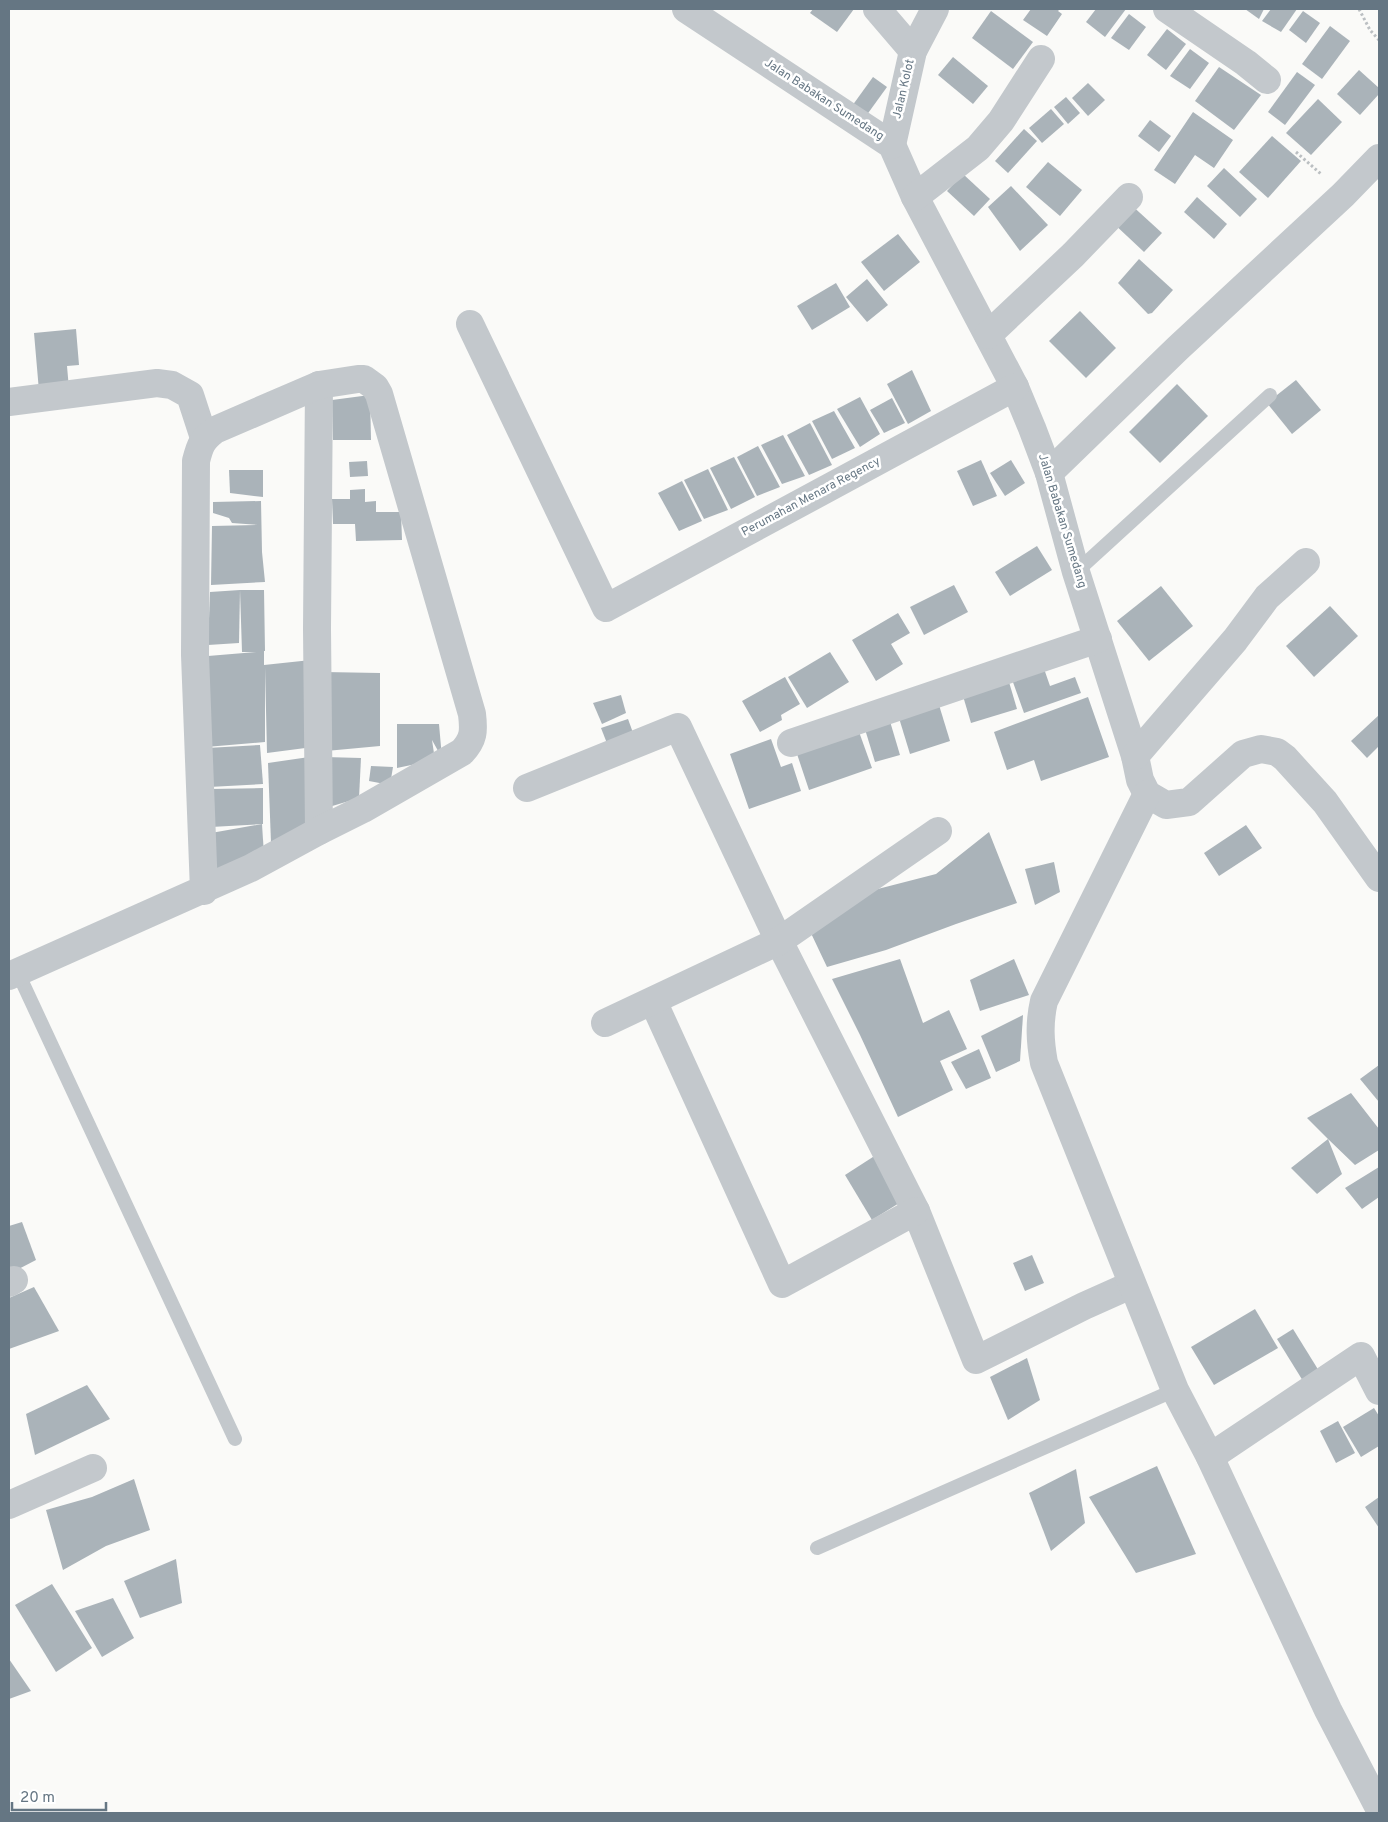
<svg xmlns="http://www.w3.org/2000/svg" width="1388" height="1822" font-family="Overpass,sans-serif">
<rect width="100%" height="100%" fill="#fafaf8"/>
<g fill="#aab3b9">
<polygon points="813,9 854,9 837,32 810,13"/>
<polygon points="1031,9 1060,9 1058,11 1062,14 1047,36 1023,20"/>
<polygon points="1096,9 1126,9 1105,37 1086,22"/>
<polygon points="1245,9 1264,9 1259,19"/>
<polygon points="1271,9 1297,9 1281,32 1262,21"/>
<polygon points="991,11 1033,42 1013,69 972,38"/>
<polygon points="1303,11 1320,23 1306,43 1289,30"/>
<polygon points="1129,14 1146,27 1129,50 1111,38"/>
<polygon points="1330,26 1350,41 1322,79 1302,64"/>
<polygon points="1167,29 1186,44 1166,70 1147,55"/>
<polygon points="1190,49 1209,63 1190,89 1170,76"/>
<polygon points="953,57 988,86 973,104 938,75"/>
<polygon points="1219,67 1261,95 1234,130 1195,101"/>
<polygon points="1359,70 1379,88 1379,94 1360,115 1337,94"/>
<polygon points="1297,72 1315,85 1285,125 1268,112"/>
<polygon points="873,77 887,87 866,116 852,106"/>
<polygon points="1088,83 1105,100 1088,116 1072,98"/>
<polygon points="1066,97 1080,113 1068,124 1054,107"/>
<polygon points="1318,99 1342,122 1311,155 1286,133"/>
<polygon points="1051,109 1064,124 1042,143 1029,128"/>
<polygon points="1193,112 1233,140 1214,168 1195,155 1175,184 1154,170"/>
<polygon points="1150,120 1171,136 1159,152 1138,136"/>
<polygon points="1024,129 1037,141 1008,173 995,161"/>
<polygon points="1272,136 1301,161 1268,198 1239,172"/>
<polygon points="1048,162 1082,190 1060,216 1026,187"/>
<polygon points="1224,168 1257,199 1240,217 1207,186"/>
<polygon points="963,174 990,199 974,216 947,191"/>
<polygon points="1011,186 1048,225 1020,251 988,207"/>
<polygon points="1197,197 1227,224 1214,239 1184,212"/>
<polygon points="1128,202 1162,233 1144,252 1111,221"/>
<polygon points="898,234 920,262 884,291 861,262"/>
<polygon points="1139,259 1173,290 1152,313 1148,314 1118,283"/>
<polygon points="867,279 888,305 867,322 846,297"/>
<polygon points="836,283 850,307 812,330 797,306"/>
<polygon points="1080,311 1116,348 1086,378 1049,341"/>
<polygon points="76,329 79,365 67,366 69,389 39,391 34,333"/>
<polygon points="912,370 931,411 908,424 887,384"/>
<polygon points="1296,380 1321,410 1292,434 1267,403"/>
<polygon points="1177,384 1208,416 1160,463 1129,432"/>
<polygon points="370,395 371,440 333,440 332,400"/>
<polygon points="860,397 880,434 860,447 837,409"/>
<polygon points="892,398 905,423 884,433 870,410"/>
<polygon points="834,411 855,448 832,459 812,421"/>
<polygon points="810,423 832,465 809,475 787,435"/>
<polygon points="783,435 805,476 782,484 761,445"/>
<polygon points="758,446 780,487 757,496 737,457"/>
<polygon points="734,457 755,497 731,509 710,468"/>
<polygon points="981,460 997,496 973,506 957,471"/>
<polygon points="1011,460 1025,483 1005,496 990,473"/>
<polygon points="367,461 368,476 350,477 349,462"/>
<polygon points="708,469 728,510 704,519 684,480"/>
<polygon points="229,470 263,470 263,497 230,493"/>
<polygon points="682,481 702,521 679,531 658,493"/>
<polygon points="365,489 365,502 376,501 376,512 401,512 402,540 356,541 355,524 333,524 332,499 350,499 350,490"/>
<polygon points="261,501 262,552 265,582 211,585 212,526 258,525 232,523 229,518 213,513 213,502"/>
<polygon points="1037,546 1052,570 1010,596 995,572"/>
<polygon points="954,585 968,612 924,635 910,607"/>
<polygon points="1161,586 1193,626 1149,661 1117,621"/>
<polygon points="240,590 239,643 208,645 210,592"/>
<polygon points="240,590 264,590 265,651 264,651 264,665 311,660 313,747 267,753 265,667 265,742 206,747 196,657 256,652 242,652"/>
<polygon points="1330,606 1358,636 1314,677 1286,646"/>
<polygon points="898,613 910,633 891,644 903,664 876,681 852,640"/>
<polygon points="830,652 849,682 807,708 788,677"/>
<polygon points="1041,660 1050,686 1075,677 1081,693 1024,713 1009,671"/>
<polygon points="324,672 380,673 380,746 326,751"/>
<polygon points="785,677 800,704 781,715 782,720 760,732 742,701"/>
<polygon points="1009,682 1017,709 971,723 963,696"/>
<polygon points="621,695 626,713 602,724 593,703"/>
<polygon points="1088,697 1109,757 1041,781 1034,760 1007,770 994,732"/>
<polygon points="939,705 950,741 910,754 899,718"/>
<polygon points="1379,715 1379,746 1367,758 1351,741"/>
<polygon points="889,718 900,755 875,762 864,726"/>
<polygon points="628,719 636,741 610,751 601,728"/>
<polygon points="397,724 439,724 442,758 432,740 435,760 397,768"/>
<polygon points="858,729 872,768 809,790 796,751"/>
<polygon points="771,739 781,767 792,763 801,791 749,809 730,754"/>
<polygon points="260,745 263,784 209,787 207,748"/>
<polygon points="316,756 317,829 271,843 268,763"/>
<polygon points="325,757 361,758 359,798 329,807"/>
<polygon points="371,766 393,767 390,785 369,781"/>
<polygon points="263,788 263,824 211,827 210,789"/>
<polygon points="262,824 264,855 216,875 211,833"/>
<polygon points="1246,825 1262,848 1219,876 1204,853"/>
<polygon points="989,832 1017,903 956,924 886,950 827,967 809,929 870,891 936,874"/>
<polygon points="1054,862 1060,892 1035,905 1025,869"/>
<polygon points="900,959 923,1023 949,1010 967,1049 940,1061 953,1090 898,1117 860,1035 832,979"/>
<polygon points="1014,959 1029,995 980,1011 970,980"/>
<polygon points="1023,1015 1020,1061 996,1072 981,1036"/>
<polygon points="979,1049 991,1078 966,1089 951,1062"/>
<polygon points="1379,1065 1379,1102 1360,1079"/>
<polygon points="1351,1093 1379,1129 1379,1150 1355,1165 1328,1139 1342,1174 1317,1194 1291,1168 1328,1139 1307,1118"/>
<polygon points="876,1155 904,1200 872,1220 845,1175"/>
<polygon points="1379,1167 1379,1197 1362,1209 1345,1188"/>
<polygon points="22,1222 36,1260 9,1274 9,1226"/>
<polygon points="1032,1255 1044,1283 1025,1291 1013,1263"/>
<polygon points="34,1287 59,1331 9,1349 9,1298"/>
<polygon points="1255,1309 1278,1348 1214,1385 1191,1347"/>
<polygon points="1293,1329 1319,1371 1303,1381 1277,1339"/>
<polygon points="1027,1358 1040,1400 1008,1420 990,1377"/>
<polygon points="87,1385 110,1419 35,1455 26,1414"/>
<polygon points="1374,1408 1379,1416 1379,1446 1361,1457 1343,1427"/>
<polygon points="1338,1421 1355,1453 1336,1463 1320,1431"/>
<polygon points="1157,1466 1196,1554 1136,1573 1089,1497"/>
<polygon points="1076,1469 1085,1523 1051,1551 1029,1493"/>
<polygon points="134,1479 150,1530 106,1546 63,1570 46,1510 92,1497"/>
<polygon points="1379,1497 1379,1528 1365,1507"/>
<polygon points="176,1559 182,1603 140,1618 124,1581"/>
<polygon points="52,1584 92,1648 56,1672 15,1605"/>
<polygon points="113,1598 134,1638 102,1657 75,1611"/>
<polygon points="9,1659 31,1691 9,1699"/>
</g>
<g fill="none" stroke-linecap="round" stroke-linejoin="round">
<g stroke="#bbbfc2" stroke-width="3" stroke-dasharray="2.5 2.5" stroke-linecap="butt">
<polyline points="1359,9 1370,30 1379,40"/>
<polyline points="1296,152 1321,174"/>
</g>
<g stroke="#c3c8cc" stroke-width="14">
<polyline points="1076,572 1270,395"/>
<polyline points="18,973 235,1439"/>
<polyline points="817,1548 1175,1390"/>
</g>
<g stroke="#c3c8cc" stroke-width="28">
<polyline points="686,9 892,145 915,197 1015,387 1032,428 1049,473 1076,572 1135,756 1140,780 1147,794 1166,805 1189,802 1243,754 1261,749 1277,752 1285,758 1325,802 1379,878"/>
<polyline points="877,9 913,51"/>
<polyline points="1167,9 1246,63 1267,80"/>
<polyline points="892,145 913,51 935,9"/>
<polyline points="915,197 978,148 1001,121 1041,59"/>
<polyline points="470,324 606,608 1015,387"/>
<polyline points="988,335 1073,255 1129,197"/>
<polyline points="9,402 157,383 172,385 190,395 204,438"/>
<polyline points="1049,473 1178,348 1343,195 1379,158"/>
<polyline points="791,743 1098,639"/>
<polyline points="1135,756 1235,640 1267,597 1306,562"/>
<polyline points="527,788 678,727 779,941 916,1211 976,1360 1084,1306 1131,1285"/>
<path d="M1147,794L1044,1001C1039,1023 1040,1041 1044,1063L1175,1390L1210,1457L1328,1710L1379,1808"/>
<polyline points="319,831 317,629 319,385"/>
<path d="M9,976L251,868L319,831L363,809L462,752C474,739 474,731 472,714L379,394L375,387L364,379H358L319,385L215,430C202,440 200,445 196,461L195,655L204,891"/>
<polyline points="653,1001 782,1284 916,1211"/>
<polyline points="605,1023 779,941 938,831"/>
<polyline points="9,1283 14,1280"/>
<polyline points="1210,1457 1361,1356 1379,1391"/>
<polyline points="9,1505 93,1468"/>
</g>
</g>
<g text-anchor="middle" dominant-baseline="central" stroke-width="5" stroke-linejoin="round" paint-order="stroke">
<g font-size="12" fill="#657683" stroke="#fff">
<text transform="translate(904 89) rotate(-77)">Jalan Kolot</text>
<text transform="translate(824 100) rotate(33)">Jalan Babakan Sumedang</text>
<text transform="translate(811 497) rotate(-28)">Perumahan Menara Regency</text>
<text transform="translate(1062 521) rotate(73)">Jalan Babakan Sumedang</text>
</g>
</g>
<rect width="1388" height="1822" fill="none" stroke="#657683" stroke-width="20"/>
<path d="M12 1802v8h94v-8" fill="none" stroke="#657683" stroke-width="2.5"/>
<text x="20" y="1802" font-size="15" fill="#657683" stroke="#ffffff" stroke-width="4" paint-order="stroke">20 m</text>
</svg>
